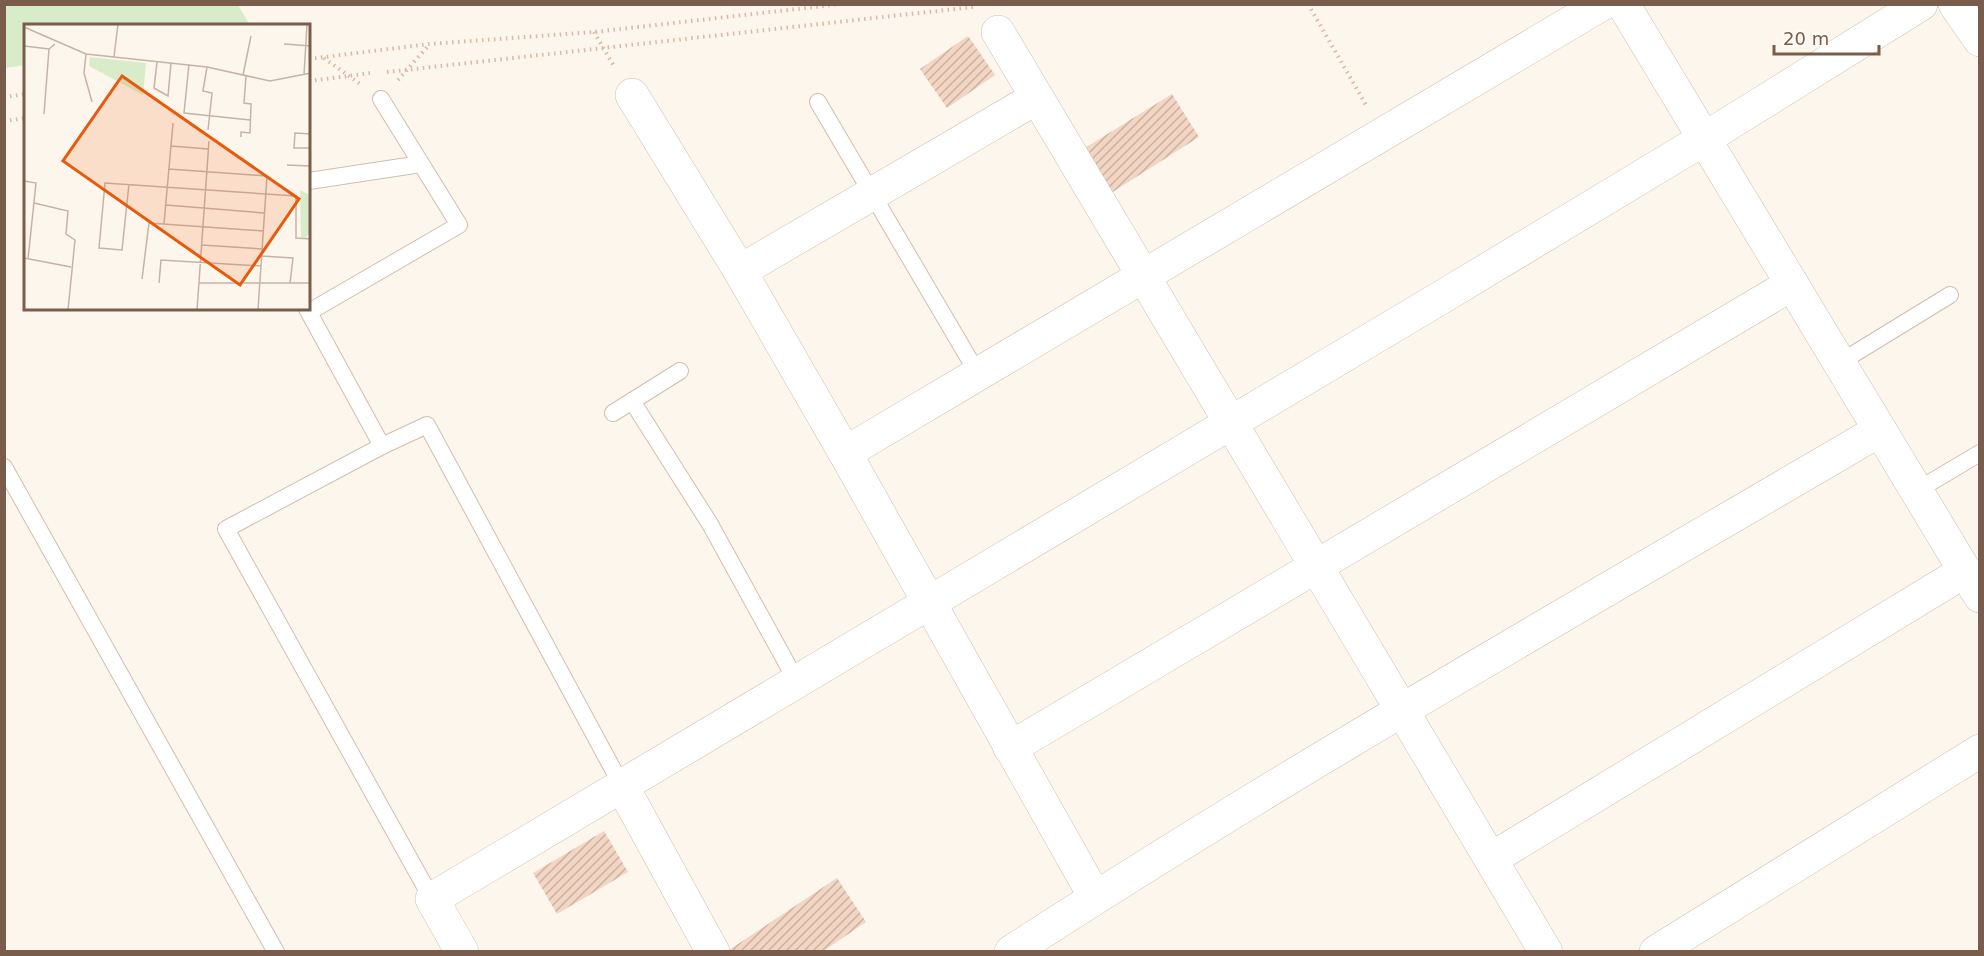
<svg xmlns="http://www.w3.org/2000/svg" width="1984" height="956" font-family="'DejaVu Sans',sans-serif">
<defs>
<pattern id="building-hatch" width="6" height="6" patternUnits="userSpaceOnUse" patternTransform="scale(1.5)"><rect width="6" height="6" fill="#f3d5c3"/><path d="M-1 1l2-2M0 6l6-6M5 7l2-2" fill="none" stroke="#cab0a1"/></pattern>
</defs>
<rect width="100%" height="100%" fill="#fdf6ec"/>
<polygon fill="#d8ecc9" points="4,5 238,5 250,25 26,26 25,65 5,68"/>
<g fill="url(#building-hatch)">
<polygon points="968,36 995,75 947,108 920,69"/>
<polygon points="1172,94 1199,137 1108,195 1080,151"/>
<polygon points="604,831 628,872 557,914 533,873"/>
<polygon points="837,878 866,922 822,952 726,952"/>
</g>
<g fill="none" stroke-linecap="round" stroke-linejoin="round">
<defs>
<g id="service">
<polyline points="818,102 978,374"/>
<polyline points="309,181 421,164"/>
<polyline points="307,309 382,446"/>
<polyline points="309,312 459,225 381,99"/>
<polyline points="1839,363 1950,295"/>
<polyline points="632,401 710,524 797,682"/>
<polyline points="613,413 680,371"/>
<polyline points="4,467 276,952"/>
<polyline points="1916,491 1980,453"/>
<polyline points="432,899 226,529 382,446 427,425 622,786"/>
</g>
<g id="minor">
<polyline points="1623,4 1980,596"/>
<polyline points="1955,4 1980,40"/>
<polyline points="998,32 1546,952"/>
<polyline points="632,95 740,271 845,453 1095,897"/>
<polyline points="740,271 1036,98"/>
<polyline points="845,453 1602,4"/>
<polyline points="1010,748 1792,284"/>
<polyline points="622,786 713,952"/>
<polyline points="1491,859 1965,571"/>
<polyline points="462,952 432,899 1447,294 1704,139 1921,4"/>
<path d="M1011,952C1294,768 1589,601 1880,430"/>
<polyline points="1656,952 1980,751"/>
</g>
</defs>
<use href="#service" stroke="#d1beb0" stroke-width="18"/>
<use href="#minor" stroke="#d1beb0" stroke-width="34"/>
<g stroke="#d9b8a5" stroke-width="4" stroke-dasharray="1.5 4.5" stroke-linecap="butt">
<polyline points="1308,4 1366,105"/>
<polyline points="594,32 615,68"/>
<polyline points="324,58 360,84"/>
<polyline points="309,59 429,44 594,32 841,4"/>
<polyline points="387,72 973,7"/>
<polyline points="398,80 429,45"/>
<polyline points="309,81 371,73"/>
<polyline points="4,97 26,94"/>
<polyline points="4,121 26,118"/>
</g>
<use href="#service" stroke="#fff" stroke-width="16"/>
<use href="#minor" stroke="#fff" stroke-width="33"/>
</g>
<g transform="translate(24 24)">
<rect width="286" height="286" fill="#fdf6ec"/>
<path d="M276,166L286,171V207L282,214L277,213Z" fill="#d8ecc9"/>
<path d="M66,33L122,39L119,71L65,42Z" fill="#d8ecc9"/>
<path fill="none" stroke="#c5b3a7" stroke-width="1.5" d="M0,3L62,30L183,43L246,57L287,49M260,20L287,22M0,22L25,25L31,20M62,30L60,49L68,78M90,33L94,0M133,38L130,64L144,72L147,39M165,40L160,89L226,96M183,43L179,67L188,69L184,106M219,51L227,12M280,51L283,0M20,90L25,25M287,110L271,109L270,124H287M217,113V108L226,109L227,80L220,79L222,52M147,122L185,125M263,141L286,142M145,145L243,152L234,286M0,157L12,159L4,235M105,160L98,226L75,224L81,159L272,172V214L287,215M10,179L44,187L42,210L51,216L44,286M142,181L240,189M140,200L149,99M178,221L238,225M237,232L269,234L266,259M0,234L47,243M118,255L125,199L239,207M135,259L137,236L237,242M175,259H287M173,286L185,117"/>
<path fill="#e8590c" fill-opacity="0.15" stroke="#e8590c" stroke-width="3" d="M98,52L275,175L216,261L39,137Z"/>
<rect width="286" height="286" fill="none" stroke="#7a5c4d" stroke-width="3"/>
</g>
<rect width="1984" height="956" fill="none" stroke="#7a5c4d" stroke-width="12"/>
<path d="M1774 45v9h105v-9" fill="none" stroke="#7a5c4d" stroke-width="3"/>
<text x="1783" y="45" font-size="18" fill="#7a5c4d" stroke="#fffaf3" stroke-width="4.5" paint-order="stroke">20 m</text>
</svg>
